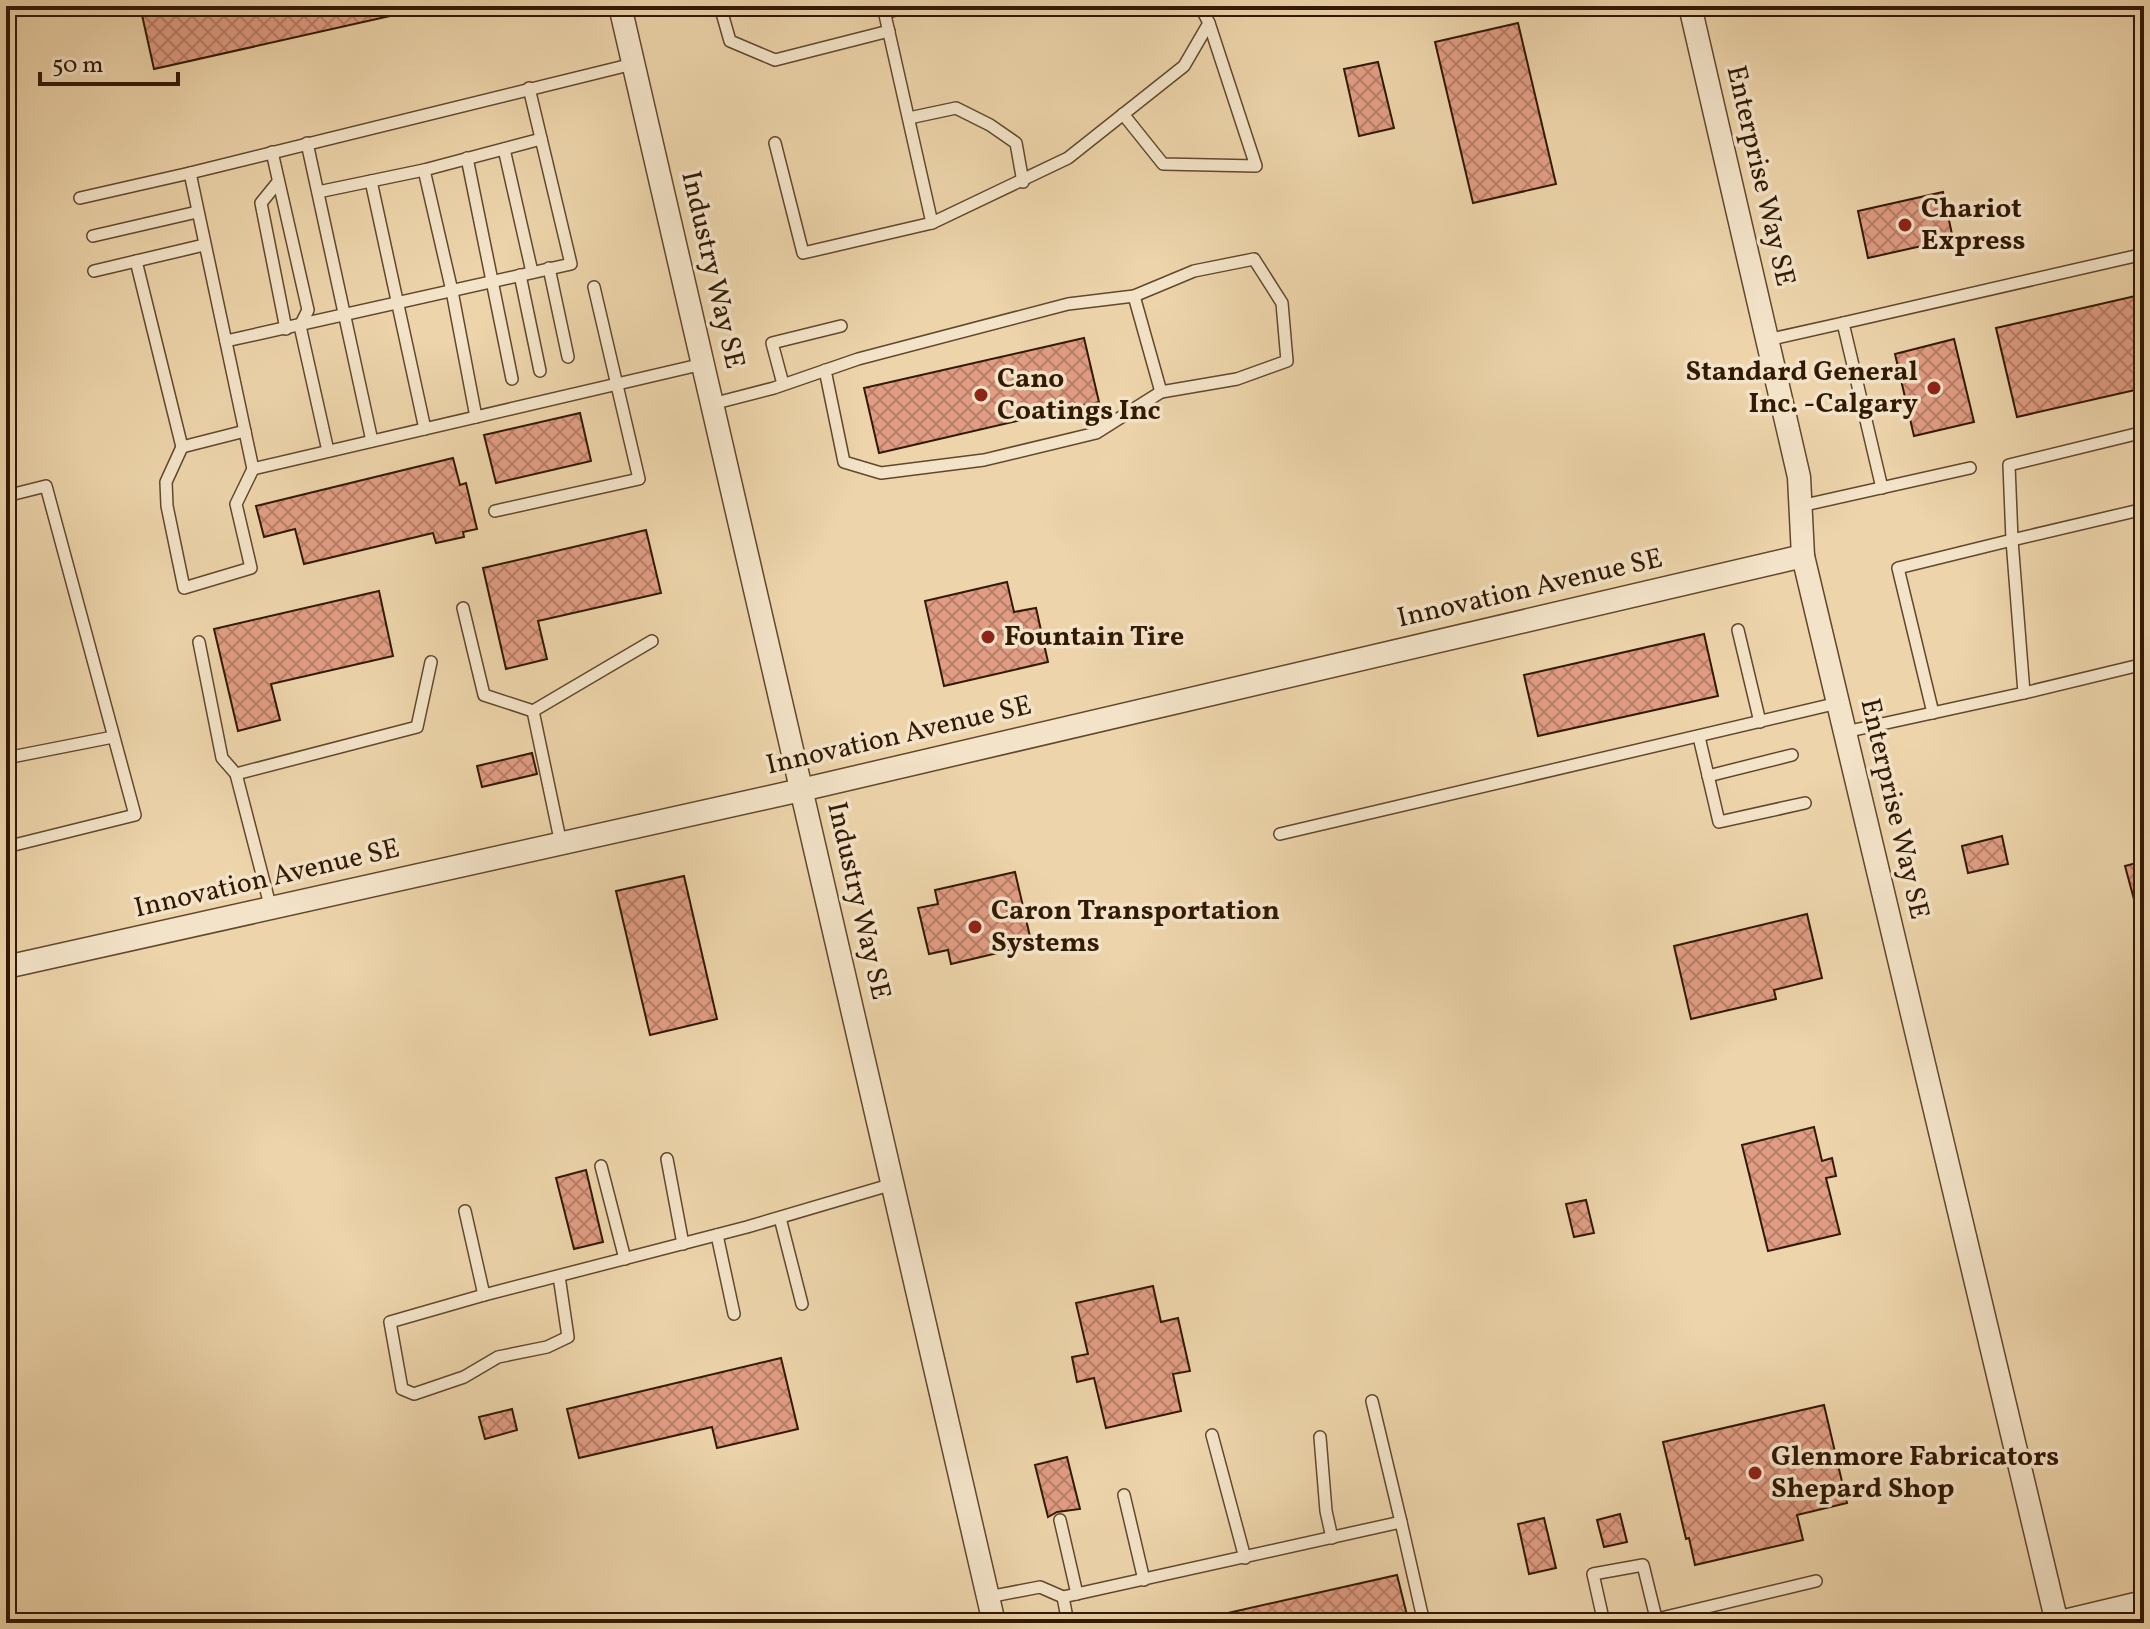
<svg xmlns="http://www.w3.org/2000/svg" width="2150" height="1629" font-family="Vollkorn,serif">
<defs>
<pattern id="building-cross-hatch" width="8" height="8" patternUnits="userSpaceOnUse" patternTransform="scale(2)"><rect width="8" height="8" fill="#e19d83"/><path d="M0 0l8 8M0 8l8-8" fill="none" stroke="#b77f69"/></pattern>
</defs>
<rect width="100%" height="100%" fill="#edd4aa"/>
<filter id="stains"><feTurbulence type="fractalNoise" baseFrequency=".0025" numOctaves="4"/><feColorMatrix values="0 0 0 0 .2 0 0 0 0 .09 0 0 0 0 .02 0 0 0 .5 -.17"/></filter>
<radialGradient id="worn" r=".72"><stop offset=".6" stop-color="#630" stop-opacity="0"/><stop offset="1" stop-color="#630" stop-opacity=".3"/></radialGradient>
<g fill="url(#building-cross-hatch)" stroke="#321903" stroke-width="2">
<polygon points="140,6 407,6 408,12 154,69"/>
<polygon points="1518,23 1556,184 1473,203 1435,42"/>
<polygon points="1378,62 1394,128 1359,136 1344,69"/>
<polygon points="1943,192 1953,239 1868,258 1858,211"/>
<polygon points="2144,294 2144,388 2017,417 1996,328"/>
<polygon points="1084,338 1099,402 879,453 864,388"/>
<polygon points="1954,339 1974,422 1914,436 1895,354"/>
<polygon points="580,413 591,461 496,483 484,435"/>
<polygon points="453,458 460,485 466,483 477,529 463,532 464,537 436,543 433,533 304,564 295,529 264,537 256,506"/>
<polygon points="646,530 661,593 538,621 547,659 506,669 483,568"/>
<polygon points="1007,582 1014,612 1036,608 1048,662 944,686 925,601"/>
<polygon points="379,591 393,656 271,684 280,720 238,731 214,629"/>
<polygon points="1704,634 1718,696 1538,736 1524,675"/>
<polygon points="532,753 537,774 482,787 477,766"/>
<polygon points="2002,836 2008,864 1968,873 1962,846"/>
<polygon points="2144,861 2144,918 2139,918 2125,866"/>
<polygon points="1015,872 1032,945 951,964 948,950 929,954 918,908 938,904 935,890"/>
<polygon points="684,876 717,1019 650,1035 616,891"/>
<polygon points="1807,914 1822,978 1774,990 1776,999 1691,1019 1674,946"/>
<polygon points="1814,1127 1822,1161 1832,1158 1836,1176 1826,1178 1840,1234 1768,1251 1742,1145"/>
<polygon points="586,1170 603,1242 574,1249 556,1178"/>
<polygon points="1586,1200 1594,1233 1574,1237 1566,1204"/>
<polygon points="1153,1286 1161,1322 1178,1318 1190,1371 1173,1374 1181,1411 1106,1428 1094,1378 1077,1382 1072,1357 1088,1354 1076,1303"/>
<polygon points="781,1358 798,1429 717,1448 712,1427 579,1458 567,1409"/>
<polygon points="1824,1405 1847,1503 1797,1515 1803,1540 1695,1565 1689,1538 1686,1539 1663,1442"/>
<polygon points="512,1409 517,1430 485,1439 479,1417"/>
<polygon points="1067,1457 1080,1509 1057,1512 1048,1517 1035,1465"/>
<polygon points="1620,1514 1627,1542 1604,1547 1597,1520"/>
<polygon points="1544,1518 1556,1568 1529,1574 1518,1524"/>
<polygon points="1397,1575 1409,1623 1210,1623 1210,1617"/>
</g>
<g fill="none" stroke-linecap="round" stroke-linejoin="round">
<defs>
<g id="lane">
<polyline points="720,6 730,41 775,60 889,31"/>
<polyline points="885,13 908,6"/>
<polyline points="633,64 190,173 253,469 703,364"/>
<polyline points="1123,114 1163,164 1256,166 1209,23"/>
<polyline points="909,118 956,108 990,125 1016,143 1023,182"/>
<polyline points="307,143 372,441"/>
<polyline points="775,143 803,253 932,223 883,6"/>
<polyline points="504,149 532,272"/>
<polyline points="272,152 308,310 300,326 328,451"/>
<polyline points="467,158 512,379"/>
<polyline points="371,181 425,429"/>
<polyline points="278,182 261,203 286,329"/>
<polyline points="318,192 424,170"/>
<polyline points="80,198 190,173"/>
<polyline points="932,223 1068,158 1184,66 1209,23 1200,6"/>
<polyline points="93,236 197,212"/>
<polyline points="136,261 182,447 245,431"/>
<polyline points="549,268 568,357"/>
<polyline points="94,271 204,245"/>
<polyline points="520,275 540,371"/>
<polyline points="1134,296 1161,392"/>
<polyline points="1767,340 1843,323"/>
<polyline points="226,341 571,264 529,88"/>
<polyline points="783,384 772,343 841,326"/>
<polyline points="712,404 774,388 858,359 1068,304 1134,296 1194,271 1254,259 1282,303 1287,361 1237,379 1161,392 1096,433 984,460 881,473 844,462 825,370"/>
<polyline points="476,417 452,291 424,170 541,139"/>
<polyline points="182,447 166,482 167,506 184,588 251,568 236,504 253,469"/>
<polyline points="1882,488 1843,323 2144,254"/>
<polyline points="6,496 46,486 135,815 6,847"/>
<polyline points="1800,506 1970,468"/>
<polyline points="495,511 639,479 594,287"/>
<polyline points="463,608 484,695 533,711 561,844"/>
<polyline points="1738,630 1760,722"/>
<polyline points="199,642 222,758 236,774"/>
<polyline points="2024,693 2144,664"/>
<polyline points="533,711 652,641"/>
<polyline points="1933,713 1898,568 2012,540 2009,465 2144,432"/>
<polyline points="1845,732 2024,693 2012,540 2144,509"/>
<polyline points="1699,737 1719,822 1805,803"/>
<polyline points="6,758 113,737"/>
<polyline points="1708,776 1792,755"/>
<polyline points="1280,834 1838,703"/>
<polyline points="271,909 236,774 417,727 431,662"/>
<polyline points="667,1159 683,1244"/>
<polyline points="601,1166 625,1259"/>
<polyline points="465,1211 484,1295 747,1227 893,1184"/>
<polyline points="780,1218 802,1304"/>
<polyline points="717,1235 734,1314"/>
<polyline points="484,1295 390,1322 402,1389 414,1394 464,1377 498,1357 547,1347 568,1337 559,1276"/>
<polyline points="1372,1401 1401,1522"/>
<polyline points="1212,1435 1245,1558"/>
<polyline points="1320,1437 1326,1511 1332,1538"/>
<polyline points="1124,1495 1144,1580"/>
<polyline points="1060,1520 1077,1594"/>
<polyline points="988,1597 1040,1587 1063,1597"/>
<polyline points="1657,1619 1816,1581"/>
<polyline points="1068,1623 1063,1597 1401,1522 1424,1623"/>
<polyline points="1604,1623 1593,1574 1643,1565 1657,1622"/>
</g>
<g id="street">
<polyline points="620,6 994,1623"/>
<polyline points="1690,6 1799,477 1803,556 2057,1623"/>
<polyline points="6,967 801,790 1803,556"/>
<polyline points="2056,1623 2144,1602"/>
</g>
</defs>
<use href="#lane" stroke="#61482d" stroke-width="14"/>
<use href="#street" stroke="#61482d" stroke-width="25"/>
<use href="#lane" stroke="#f3e3c8" stroke-width="11"/>
<use href="#street" stroke="#f3e3c8" stroke-width="22"/>
</g>
<g fill="#8f2418" stroke="#f3e3c8" stroke-width="3">
<circle cx="1905" cy="225" r="8"/>
<circle cx="1934" cy="388" r="8"/>
<circle cx="981" cy="395" r="8"/>
<circle cx="988" cy="637" r="8"/>
<circle cx="975" cy="927" r="8"/>
<circle cx="1755" cy="1473" r="8"/>
</g>
<g text-anchor="middle" dominant-baseline="central" stroke-width="7" stroke-linejoin="round" paint-order="stroke">
<g font-size="28" fill="#321903" stroke="#f3e3c8">
<text transform="translate(1760 176) rotate(77)">Enterprise Way SE</text>
<text transform="translate(712 270) rotate(77)">Industry Way SE</text>
<text transform="translate(1530 589) rotate(-13)">Innovation Avenue SE</text>
<text transform="translate(899 736) rotate(-13)">Innovation Avenue SE</text>
<text transform="translate(1894 809) rotate(77)">Enterprise Way SE</text>
<text transform="translate(267 879) rotate(-13)">Innovation Avenue SE</text>
<text transform="translate(858 901) rotate(77)">Industry Way SE</text>
</g>
<g font-size="28" font-weight="bold" fill="#321903" stroke="#f3e3c8" text-anchor="start">
<text x="1921" y="209">Chariot<tspan x="1921" dy="32">Express</tspan></text>
<text x="1918" y="372" text-anchor="end">Standard General<tspan x="1918" dy="32">Inc. -Calgary</tspan></text>
<text x="997" y="379">Cano<tspan x="997" dy="32">Coatings Inc</tspan></text>
<text x="1004" y="637">Fountain Tire</text>
<text x="991" y="911">Caron Transportation<tspan x="991" dy="32">Systems</tspan></text>
<text x="1771" y="1457">Glenmore Fabricators<tspan x="1771" dy="32">Shepard Shop</tspan></text>
</g>
</g>
<rect width="2150" height="1629" fill="none" stroke="#edd4aa" stroke-width="32"/>
<rect x="8" y="8" width="2134" height="1613" fill="none" stroke="#321903" stroke-width="4"/>
<rect x="16" y="16" width="2118" height="1597" fill="none" stroke="#321903" stroke-width="2"/>
<path d="M40 72v12h138v-12" fill="none" stroke="#321903" stroke-width="4"/>
<text x="52" y="72" font-size="24" fill="#321903" stroke="#f3e3c8" stroke-width="6" paint-order="stroke">50 m</text>
<rect width="100%" height="100%" filter="url(#stains)"/>
<rect width="100%" height="100%" fill="url(#worn)"/>
</svg>
